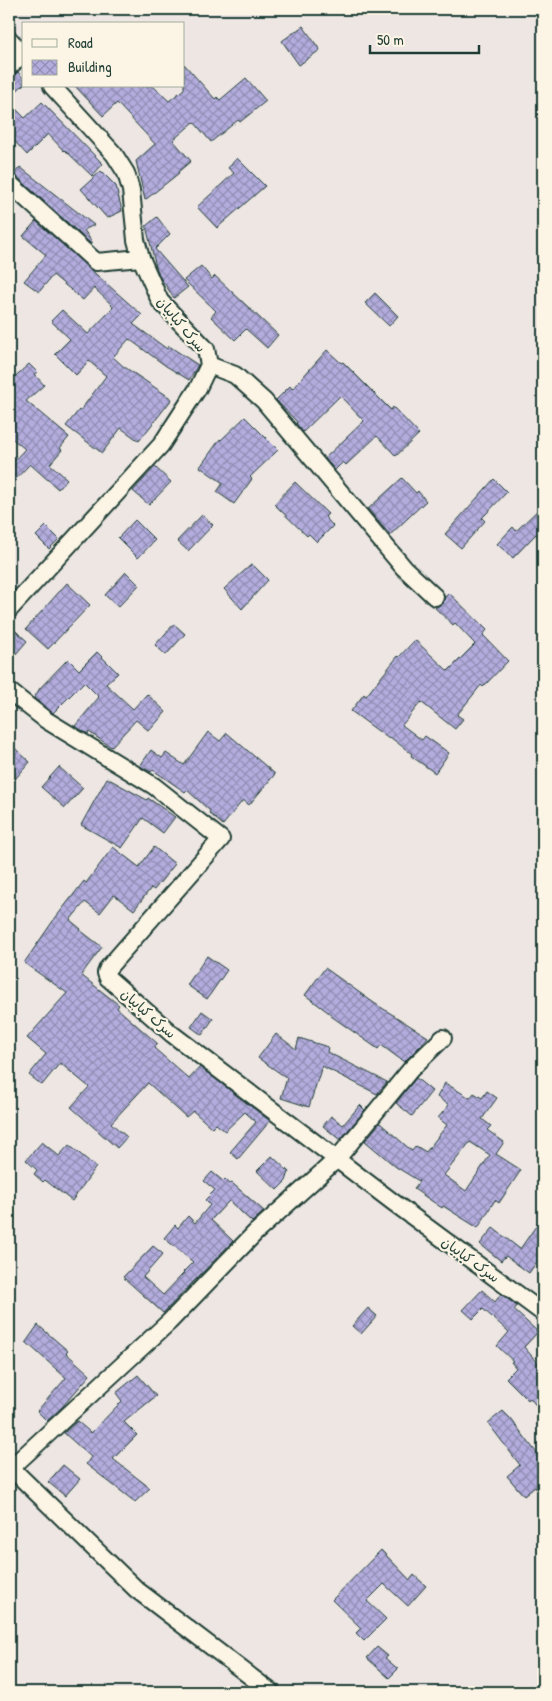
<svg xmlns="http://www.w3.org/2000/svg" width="552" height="1701" font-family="'Patrick Hand','Playpen Sans Arabic',sans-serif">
<defs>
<pattern id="building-cross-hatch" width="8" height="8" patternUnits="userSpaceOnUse" patternTransform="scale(1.25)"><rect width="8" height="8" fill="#b3acdd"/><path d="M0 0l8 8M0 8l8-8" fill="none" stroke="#918db4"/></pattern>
</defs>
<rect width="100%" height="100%" fill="#ede6e3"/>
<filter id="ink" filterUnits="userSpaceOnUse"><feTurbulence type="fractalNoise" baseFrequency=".02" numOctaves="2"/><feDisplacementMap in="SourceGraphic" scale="10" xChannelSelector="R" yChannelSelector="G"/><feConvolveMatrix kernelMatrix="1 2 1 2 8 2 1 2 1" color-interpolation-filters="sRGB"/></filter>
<g filter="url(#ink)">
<g fill="url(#building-cross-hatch)" stroke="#1f3d34" fill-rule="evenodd">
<polygon points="303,26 320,50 299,65 282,41"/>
<polygon points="184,64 215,99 217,97 220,100 246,78 266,101 240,122 238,120 211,142 194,122 173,140 191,161 178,172 179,173 145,200 136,161 155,144 117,103 103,116 75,86 153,86 169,101 184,89"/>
<polygon points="18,72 24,79 24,84 9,98 9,77"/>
<polygon points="9,102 25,118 42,102 103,164 92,176 65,150 64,151 48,134 27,155 9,135"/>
<polygon points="237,158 265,186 217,228 197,207 234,173 228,168"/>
<polygon points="20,167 94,225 84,230 92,242 90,243 14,174"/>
<polygon points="101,171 116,186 122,211 107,218 81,189"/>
<polygon points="157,217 170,234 155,249 188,287 174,298 160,277 156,267 146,226"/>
<polygon points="36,221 142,315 133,324 167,349 169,346 198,365 189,380 166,366 129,339 113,357 123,366 172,399 139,441 121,428 102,453 66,426 79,410 80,411 106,376 89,361 76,375 55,354 70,339 51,321 62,310 88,334 112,309 113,306 94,288 83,300 53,275 39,292 24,281 46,255 23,236"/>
<polygon points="201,266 212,279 215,276 278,335 267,348 246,329 235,340 211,317 216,311 184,280"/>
<polygon points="375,293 398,316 389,326 365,303"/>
<polygon points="327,350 341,363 343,362 391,410 393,407 419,434 396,456 377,436 346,465 343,462 335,470 325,458 364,421 340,396 303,432 296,423 297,422 276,400 290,386 292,389"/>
<polygon points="29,364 37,372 34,374 44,385 26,401 69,437 60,448 62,450 50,464 67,479 58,489 30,464 9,486 9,466 25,449 9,436 9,382"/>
<polygon points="245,417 278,450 250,477 252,479 234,504 217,492 223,483 200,467 220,439 221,440"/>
<polygon points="155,467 171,482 149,505 133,491"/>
<polygon points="402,478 416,493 418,491 426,501 390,535 368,509"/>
<polygon points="494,479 507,492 482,518 485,521 461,548 445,534"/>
<polygon points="295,482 328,514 325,517 333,526 317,542 309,534 307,536 274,504"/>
<polygon points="543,505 543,542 536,534 513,558 497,544 513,527 516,531"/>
<polygon points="202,515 213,525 188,551 177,541"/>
<polygon points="135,520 155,540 138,558 118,538"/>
<polygon points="46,526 59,539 49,549 36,536"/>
<polygon points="252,564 268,580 242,609 224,589"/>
<polygon points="126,572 139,585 118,607 105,595"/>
<polygon points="67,583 90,605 48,649 26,629"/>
<polygon points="449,593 487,630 483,635 508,661 483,687 481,685 457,715 463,719 455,729 421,702 402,725 422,740 425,736 449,753 435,773 411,756 412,754 390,737 389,739 351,711 364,694 366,696 398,656 399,657 415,640 448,671 475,644 455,623 453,625 435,608 443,603 445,597"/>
<polygon points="174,624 185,634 166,655 155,645"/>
<polygon points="9,625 27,641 9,662"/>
<polygon points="97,652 118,673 106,684 133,709 147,694 166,712 149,731 136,720 111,747 89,732 88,734 75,726 99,697 84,682 53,713 34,698 40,688 68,659 79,670"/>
<polygon points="208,732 220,741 227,733 275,774 249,805 243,800 223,825 209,813 210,811 187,790 185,792 153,770 151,772 140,766 151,750 162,758 166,753 184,765"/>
<polygon points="9,743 30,762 9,786"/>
<polygon points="59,767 83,788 65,808 41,787"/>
<polygon points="107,778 147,800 148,798 175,817 163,833 143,818 122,848 81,825"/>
<polygon points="113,847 139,867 154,847 175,864 154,890 151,888 134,910 114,895 100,913 85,902 70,920 81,929 80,930 102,947 81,975 119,1005 117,1008 158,1044 154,1048 189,1079 200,1067 270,1121 238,1159 230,1152 256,1122 245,1112 225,1131 216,1124 212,1128 193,1111 186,1117 148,1083 111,1123 127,1137 117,1148 71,1107 89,1087 60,1063 42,1085 29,1075 46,1054 27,1038 67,993 24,963 53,921 84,881 86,883"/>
<polygon points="207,956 227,970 207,999 187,985"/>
<polygon points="325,968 374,1003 428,1037 423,1043 404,1062 381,1045 378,1049 331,1016 332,1015 305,995"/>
<polygon points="202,1011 213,1019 202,1035 191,1027"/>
<polygon points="276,1034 296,1049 299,1038 328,1047 327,1052 387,1082 377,1094 322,1066 309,1107 281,1098 287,1078 258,1058"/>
<polygon points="416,1078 432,1091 412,1116 396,1103"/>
<path d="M445,1083L470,1098L474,1093L482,1098L487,1091L497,1098L482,1119L491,1126L487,1130L504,1142L496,1154L521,1170L499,1203L495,1200L478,1228L443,1206L442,1208L414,1189L419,1181L396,1167L365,1141L380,1123L412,1151L416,1146L426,1152L447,1125L438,1118L449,1105L437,1097ZM470,1142L490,1155L466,1191L444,1175Z"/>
<polygon points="360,1105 365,1110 340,1140 323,1126 331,1116 343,1125"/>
<polygon points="42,1142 59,1156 69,1145 96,1167 72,1201 45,1180 43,1182 34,1174 37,1170 26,1160"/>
<polygon points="272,1156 289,1172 286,1181 277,1190 257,1171"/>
<polygon points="212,1172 223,1181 225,1179 230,1184 232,1183 264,1211 252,1222 229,1201 211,1220 233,1241 163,1313 123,1277 153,1246 163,1254 143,1277 163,1295 184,1273 183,1272 193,1262 164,1238 175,1225 178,1228 188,1216 195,1223 210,1205 205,1200 215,1190 204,1181"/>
<polygon points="543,1216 543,1253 529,1273 506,1256 501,1261 480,1244 493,1228 520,1249"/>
<polygon points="482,1290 495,1302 501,1294 517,1306 514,1310 538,1332 524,1347 543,1369 543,1414 530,1398 528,1400 506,1378 516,1368 511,1362 513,1361 497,1346 509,1332 483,1309 473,1319 463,1310"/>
<polygon points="368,1308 377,1316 361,1334 352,1326"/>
<polygon points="38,1325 68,1351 66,1353 90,1375 62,1407 47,1421 37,1411 66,1378 26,1342"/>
<polygon points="138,1375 156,1396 124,1422 137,1435 113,1459 150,1488 135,1502 86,1464 91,1457 64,1433 77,1421 91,1433 122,1401 116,1393"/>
<polygon points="503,1411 511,1419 539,1456 543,1453 543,1499 535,1487 524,1496 507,1476 520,1465 488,1423"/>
<polygon points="63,1465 80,1479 65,1496 48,1482"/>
<polygon points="381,1550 410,1580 414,1575 426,1586 408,1606 384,1584 367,1601 386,1619 364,1641 356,1633 361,1628 332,1600"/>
<polygon points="377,1647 388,1656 385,1658 398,1669 389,1678 367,1658"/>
</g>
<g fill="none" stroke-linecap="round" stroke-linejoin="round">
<defs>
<g id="minor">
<polyline points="9,39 24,55"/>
<polyline points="9,67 23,54"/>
<polyline points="9,183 96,262 141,258"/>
<polyline points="209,365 235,375 264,401 404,568 435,597"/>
<polyline points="9,610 161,445 198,388 209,365 206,349 160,301 141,258 136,240 131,190 126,173 114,154 52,86"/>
<polyline points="9,691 46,720 154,786 221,839 108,968 106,973 108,978 172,1034 393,1202 543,1313"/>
<polyline points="9,1466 137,1590 271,1692"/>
<polyline points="12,1467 169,1322 255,1233 337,1159 411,1069 443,1038"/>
</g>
</defs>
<use href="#minor" stroke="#1f3d34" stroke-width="20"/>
<use href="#minor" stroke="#fcf5e5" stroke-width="16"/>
</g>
</g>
<g text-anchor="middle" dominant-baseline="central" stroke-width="4.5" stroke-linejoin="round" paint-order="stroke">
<g font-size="14" fill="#1f3d34" stroke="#fcf5e5">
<text transform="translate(182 324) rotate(50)">سرک کبابیان</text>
<text transform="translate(149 1013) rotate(41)">سرک کبابیان</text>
<text transform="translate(471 1259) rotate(36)">سرک کبابیان</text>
</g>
</g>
<rect width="552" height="1701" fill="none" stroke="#fcf5e5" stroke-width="30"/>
<rect x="15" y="15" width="522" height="1671" fill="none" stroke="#1f3d34" stroke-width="2" filter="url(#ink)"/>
<rect x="22" y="22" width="162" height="65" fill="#fcf5e5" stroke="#a4ab9e"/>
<rect x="32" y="39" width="25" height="8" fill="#fcf5e5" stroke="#a4ab9e"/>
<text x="68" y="48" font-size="15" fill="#1f3d34">Road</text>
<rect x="32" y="60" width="25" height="15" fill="url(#building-cross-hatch)" stroke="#a4ab9e"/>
<text x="68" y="72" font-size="15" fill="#1f3d34">Building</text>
<path d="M370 45v8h109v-8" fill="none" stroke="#1f3d34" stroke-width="2.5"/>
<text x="377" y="45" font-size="15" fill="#1f3d34" stroke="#fcf5e5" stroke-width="4" paint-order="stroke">50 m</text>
</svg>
